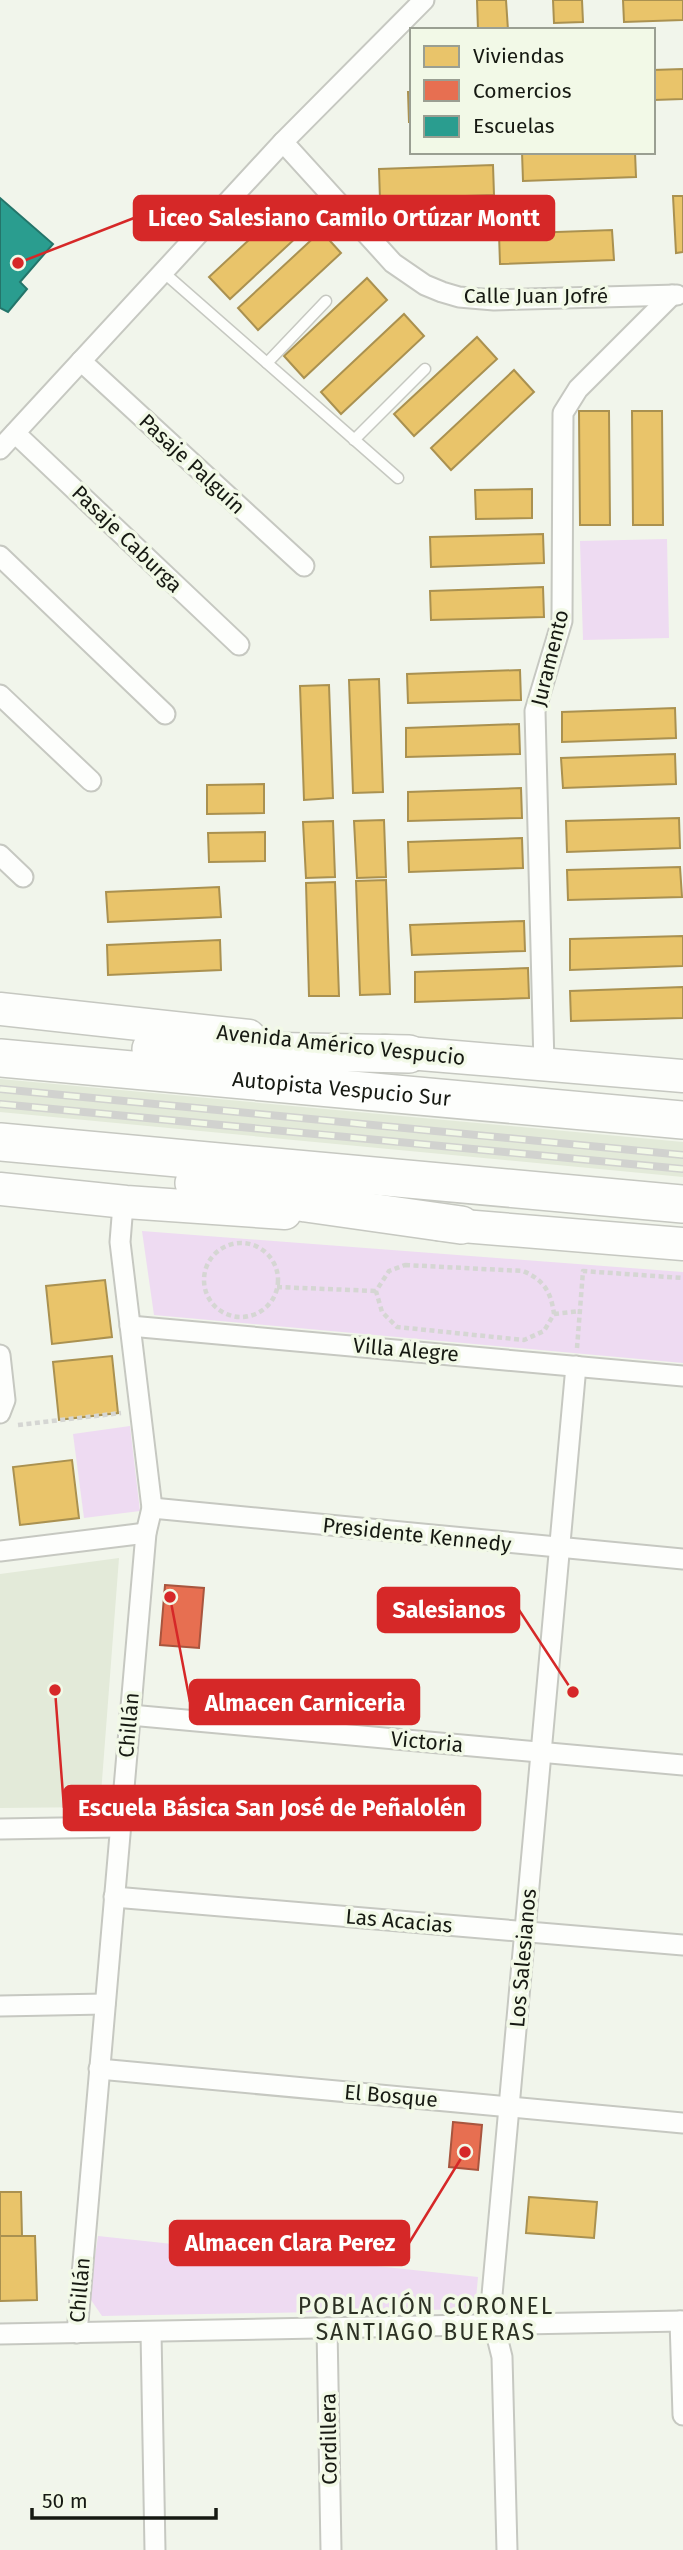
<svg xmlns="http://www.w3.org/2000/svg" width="683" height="2550" font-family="'Fira Sans',sans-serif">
<rect width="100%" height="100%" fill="#f1f5eb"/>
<g fill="#e3ead9">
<polygon points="0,1079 683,1142 683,1177 0,1112"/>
<polygon points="119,1558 100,1807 0,1808 0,1574"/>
</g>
<g fill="#eedbf2">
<polygon points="667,539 669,638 583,640 580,541"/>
<polygon points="142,1231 683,1272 683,1363 154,1315"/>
<polygon points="130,1426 140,1511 84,1518 73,1434"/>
<polygon points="98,2236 478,2277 475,2309 102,2316 89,2297"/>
</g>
<g fill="#e9c46a" stroke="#aa9150" stroke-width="2">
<polygon points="477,0 506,0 508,30 478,30"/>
<polygon points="553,0 582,0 583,22 554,23"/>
<polygon points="623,0 683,0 683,20 624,22"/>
<polygon points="683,69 683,99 654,100 653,70"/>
<polygon points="408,92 412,92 412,122 409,122"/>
<polygon points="522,152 635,152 636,177 523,181"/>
<polygon points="493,165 494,195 380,199 379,169"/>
<polygon points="673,196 683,196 683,252 676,253"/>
<polygon points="292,200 313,222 230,299 209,277"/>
<polygon points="612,230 614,260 500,264 499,234"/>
<polygon points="321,231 341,253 258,330 238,308"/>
<polygon points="367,278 387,300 304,378 284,356"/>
<polygon points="404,314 424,336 341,414 321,392"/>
<polygon points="477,337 497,359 414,436 394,414"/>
<polygon points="514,370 534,392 451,470 431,448"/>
<polygon points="579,411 609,411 610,525 580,525"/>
<polygon points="632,411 662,411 663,525 633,525"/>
<polygon points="532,489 532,518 476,519 475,490"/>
<polygon points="543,534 544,563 431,567 430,537"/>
<polygon points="543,587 544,617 431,620 430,591"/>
<polygon points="520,670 521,700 408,703 407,674"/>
<polygon points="379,679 383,792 353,793 349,680"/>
<polygon points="329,685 333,798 304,800 300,686"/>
<polygon points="675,708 676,738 562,742 562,712"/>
<polygon points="519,724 520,754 406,757 406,728"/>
<polygon points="675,754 676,784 563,788 561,758"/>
<polygon points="264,784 264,813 207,814 207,785"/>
<polygon points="521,788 522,818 408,821 408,792"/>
<polygon points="679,818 680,848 567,852 566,821"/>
<polygon points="384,820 386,877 357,878 354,821"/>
<polygon points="333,821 335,877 306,878 303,822"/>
<polygon points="265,832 265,861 209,862 208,833"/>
<polygon points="522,838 523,868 409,872 408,842"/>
<polygon points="680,867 682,897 568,900 567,870"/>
<polygon points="386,880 390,994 360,995 356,881"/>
<polygon points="335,882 339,996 309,996 306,883"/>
<polygon points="219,887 221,917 108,922 106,892"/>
<polygon points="524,921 525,951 412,955 410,925"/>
<polygon points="683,936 683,966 570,970 570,939"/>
<polygon points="220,940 221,970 108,975 107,945"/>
<polygon points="528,968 529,998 415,1002 415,972"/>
<polygon points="683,987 683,1018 571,1021 570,991"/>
<polygon points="105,1280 112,1337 52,1344 46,1286"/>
<polygon points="112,1356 118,1413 59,1420 53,1362"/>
<polygon points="72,1460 79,1518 20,1525 13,1467"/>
<polygon points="0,2192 21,2192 22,2236 0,2236"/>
<polygon points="529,2197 597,2202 594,2238 526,2233"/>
<polygon points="0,2236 35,2236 37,2300 0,2301"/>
</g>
<g fill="#e76f51" stroke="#a8553e" stroke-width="2">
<polygon points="165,1585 204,1588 199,1648 160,1645"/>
<polygon points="453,2122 482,2125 478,2170 449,2167"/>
</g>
<polygon fill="#2a9d8f" stroke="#24756a" stroke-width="2" points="0,198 53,244 20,282 27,289 8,312 0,308"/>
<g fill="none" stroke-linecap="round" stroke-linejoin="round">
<defs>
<g id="service">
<polyline points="162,271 398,478"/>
<polyline points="267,363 326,301"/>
<polyline points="354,440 425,369"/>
</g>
<g id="minor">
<polyline points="283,142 393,263 425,285 442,292 459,297 494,300 677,295"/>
<polyline points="81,361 304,566"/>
<polyline points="15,433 239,645"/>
<polyline points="0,449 283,142 424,0"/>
<polyline points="0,556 165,714"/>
<polyline points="0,695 91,781"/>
<polyline points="0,855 23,877"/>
<polyline points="544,1065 535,711 562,621 563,413 578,389 672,295"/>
<polyline points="130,1326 683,1376"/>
<polyline points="0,1355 5,1400 0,1413"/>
<polyline points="152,1508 683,1559"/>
<polyline points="0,1551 146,1533"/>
<polyline points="130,1715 683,1765"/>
<polyline points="0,1829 120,1827"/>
<polyline points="114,1897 683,1945"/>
<polyline points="0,2006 105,2004"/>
<polyline points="99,2069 683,2123"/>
<polyline points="680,2321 683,2415"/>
<polyline points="327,2328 331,2550"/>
<polyline points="151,2332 155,2550"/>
<polyline points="77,2333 146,1533 152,1508 120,1242 122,1217 126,1202"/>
<polyline points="0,2334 683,2321"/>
<polyline points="507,2550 502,2357 494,2325 492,2295 576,1366"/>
</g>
<g id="primary">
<polyline points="0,1009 249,1036"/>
<polyline points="384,1051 683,1076"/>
<polyline points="0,1189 126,1202 285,1213"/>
<polyline points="438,1224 683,1244"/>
</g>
<g id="motorway">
<polyline points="151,1049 409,1054"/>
<path id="s1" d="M0,1058L683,1120"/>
<polyline points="0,1142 683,1204"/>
<polyline points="194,1183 306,1203 461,1225"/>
</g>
</defs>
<use href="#service" stroke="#c6c8c1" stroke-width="13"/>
<use href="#minor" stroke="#c6c8c1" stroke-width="23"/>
<use href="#primary" stroke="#c6c8c1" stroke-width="35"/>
<use href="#motorway" stroke="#c6c8c1" stroke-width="40"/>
<g stroke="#d5d6d3" stroke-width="4.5" stroke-dasharray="5 3.5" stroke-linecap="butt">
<circle cx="241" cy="1280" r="37"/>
<path d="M405,1265L523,1271C544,1280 551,1292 554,1314L544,1331L524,1340L397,1327L382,1312L376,1291L389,1271Z"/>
<polyline points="277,1287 376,1291"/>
<polyline points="554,1314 580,1311"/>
<polyline points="577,1348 583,1271 683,1278"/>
<polyline points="18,1425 121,1413"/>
</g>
<use href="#service" stroke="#fdfefc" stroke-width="10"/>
<use href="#minor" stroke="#fdfefc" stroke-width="19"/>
<use href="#primary" stroke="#fdfefc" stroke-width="32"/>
<use href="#motorway" stroke="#fdfefc" stroke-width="37"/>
<defs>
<g id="rail">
<polyline points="0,1089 683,1155"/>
<polyline points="0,1104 683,1169"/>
</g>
</defs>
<use href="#rail" stroke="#d1d2cf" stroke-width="8"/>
<use href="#rail" stroke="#f2f9e7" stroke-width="5" stroke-dasharray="16" stroke-linecap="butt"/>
</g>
<g text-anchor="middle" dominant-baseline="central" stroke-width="7" stroke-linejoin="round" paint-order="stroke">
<g font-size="21" fill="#161912" stroke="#f2f9e7">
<text x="536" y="296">Calle Juan Jofré</text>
<text transform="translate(192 464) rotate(43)">Pasaje Palguín</text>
<text transform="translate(127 539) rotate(44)">Pasaje Caburga</text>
<text transform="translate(550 658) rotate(-76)">Juramento</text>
<text transform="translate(341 1045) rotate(6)">Avenida Américo Vespucio</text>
<text stroke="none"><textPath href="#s1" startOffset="343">Autopista Vespucio Sur</textPath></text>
<text transform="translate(406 1350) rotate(5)">Villa Alegre</text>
<text transform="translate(417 1535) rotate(6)">Presidente Kennedy</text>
<text transform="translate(129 1725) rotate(-85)">Chillán</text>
<text transform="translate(427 1742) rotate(5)">Victoria</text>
<text transform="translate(399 1921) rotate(5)">Las Acacias</text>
<text transform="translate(523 1958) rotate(-85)">Los Salesianos</text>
<text transform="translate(391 2096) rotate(5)">El Bosque</text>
<text transform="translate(80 2290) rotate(-85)">Chillán</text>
<text transform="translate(329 2439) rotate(-91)">Cordillera</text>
</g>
<g font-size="23" letter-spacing="2" fill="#2c3124" stroke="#f2f9e7">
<text x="426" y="2306">POBLACIÓN CORONEL<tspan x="426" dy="26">SANTIAGO BUERAS</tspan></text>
</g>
</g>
<path fill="none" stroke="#d62828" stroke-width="2.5" d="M18 263L134 218M573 1692L519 1610M170 1597L190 1702M55 1690L64 1808M465 2152L409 2243"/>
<g fill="#d62828" stroke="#f2f9e7" stroke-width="2.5">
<circle cx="18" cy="263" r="7"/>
<circle cx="573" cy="1692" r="7"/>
<circle cx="170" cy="1597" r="7"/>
<circle cx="55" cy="1690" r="7"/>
<circle cx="465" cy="2152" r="7"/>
</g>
<g fill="#d62828" stroke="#d62828" stroke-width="2.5">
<rect x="134" y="196" width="420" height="44" rx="7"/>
<rect x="378" y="1588" width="141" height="44" rx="7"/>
<rect x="190" y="1680" width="229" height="44" rx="7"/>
<rect x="64" y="1786" width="416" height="44" rx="7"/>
<rect x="170" y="2221" width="239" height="44" rx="7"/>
</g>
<g font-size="23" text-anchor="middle" font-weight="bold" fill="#fff">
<text x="344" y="226">Liceo Salesiano Camilo Ortúzar Montt</text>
<text x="449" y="1618">Salesianos</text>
<text x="305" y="1711">Almacen Carniceria</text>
<text x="272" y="1816">Escuela Básica San José de Peñalolén</text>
<text x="290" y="2251">Almacen Clara Perez</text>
</g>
<rect x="410" y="28" width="245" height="126" fill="#f2f9e7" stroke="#9a9f92" stroke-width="2"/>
<rect x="424" y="46" width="35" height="21" fill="#e9c46a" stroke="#9a9f92" stroke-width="2"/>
<text x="473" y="63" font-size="21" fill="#161912">Viviendas</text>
<rect x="424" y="80" width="35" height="21" fill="#e76f51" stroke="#9a9f92" stroke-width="2"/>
<text x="473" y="98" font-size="21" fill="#161912">Comercios</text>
<rect x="424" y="116" width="35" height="21" fill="#2a9d8f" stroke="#9a9f92" stroke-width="2"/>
<text x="473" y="133" font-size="21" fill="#161912">Escuelas</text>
<path d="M32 2508v10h184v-10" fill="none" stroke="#161912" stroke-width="3.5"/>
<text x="42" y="2508" font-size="21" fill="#161912" stroke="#f2f9e7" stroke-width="5" paint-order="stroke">50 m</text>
</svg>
